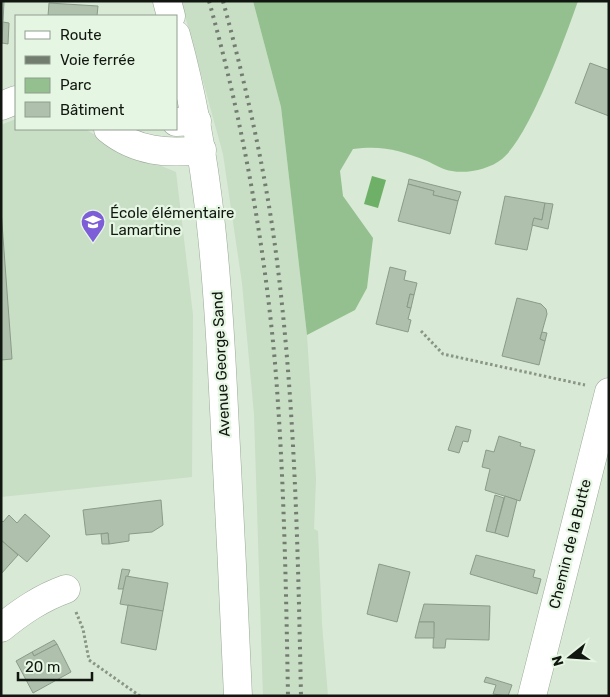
<svg xmlns="http://www.w3.org/2000/svg" width="610" height="697" font-family="Rubik,sans-serif">
<rect width="100%" height="100%" fill="#d8e9d5"/>
<g fill="#c8dec5">
<polygon points="181,1 253,1 281,107 307,335 316,478 314,529 318,531 322,624 328,696 263,696 254,414 242,283 223,154"/>
<polygon points="16,119 16,129 85,129 115,147 176,172 193,315 192,477 1,497 1,125"/>
</g>
<path fill="#93c08e" d="M253,1H578C565,38 530,136 502,159C490,169 467,174 452,171C443,170 434,164 427,161C400,150 382,145 353,149L340,171L343,196L373,238L367,288L355,310L307,335L281,107Z"/>
<polygon fill="#6fb068" points="372,176 386,180 378,208 364,204"/>
<g fill="#afc0ad" stroke="#8b9b89">
<polygon points="1,1 4,1 2,44 1,44"/>
<polygon points="49,3 98,6 97,16 48,16"/>
<polygon points="3,22 9,23 8,44 2,43"/>
<polygon points="590,63 609,70 609,116 575,103"/>
<polygon points="409,179 461,192 458,201 433,195 434,191 408,184"/>
<polygon points="408,184 434,191 433,195 458,201 450,234 398,221"/>
<polygon points="505,196 545,203 542,220 534,218 527,250 495,244"/>
<polygon points="545,203 553,204 548,229 532,225 534,218 542,220"/>
<polygon points="1,210 12,359 1,360"/>
<polygon points="390,267 406,271 404,280 417,283 414,295 410,294 407,307 411,308 408,319 411,320 408,332 376,324"/>
<polygon points="410,294 414,295 411,308 407,307"/>
<polygon points="517,298 541,304 546,309 547,314 540,339 545,341 539,365 502,356"/>
<polygon points="542,332 547,333 545,341 540,339"/>
<polygon points="456,426 471,430 468,442 463,441 459,453 448,450"/>
<polygon points="499,436 521,443 520,446 535,450 520,501 485,490 490,469 482,467 486,450 494,452"/>
<polygon points="495,495 504,498 495,533 486,531"/>
<polygon points="505,496 517,500 508,537 495,533"/>
<polygon points="161,500 163,525 152,532 129,534 129,541 109,544 108,533 86,535 83,510"/>
<polygon points="25,514 50,536 27,562 1,540 1,520 3,522 9,515 17,523"/>
<polygon points="108,533 109,544 102,544 101,534"/>
<polygon points="1,540 18,555 1,574"/>
<polygon points="476,555 535,570 533,577 541,579 537,594 470,574"/>
<polygon points="379,564 410,572 397,622 367,614"/>
<polygon points="122,569 130,570 123,589 118,589"/>
<polygon points="126,576 168,583 163,611 120,604"/>
<polygon points="424,604 490,606 489,640 446,639 445,648 433,648 434,622 419,622"/>
<polygon points="128,605 163,611 156,650 121,643"/>
<polygon points="419,622 434,622 434,638 415,638"/>
<polygon points="54,640 57,644 34,656 32,652"/>
<polygon points="57,644 71,672 33,693 16,661 32,652 34,656"/>
<polygon points="486,677 512,685 508,696 493,694 496,685 484,682"/>
</g>
<g fill="none" stroke-linecap="round" stroke-linejoin="round">
<defs>
<g id="street">
<polyline points="1,106 16,100"/>
<polyline points="176,122 197,121"/>
<path d="M108,129C136,152 168,154 202,150"/>
<path d="M1,628C22,611 41,598 66,589"/>
<polyline points="532,696 609,392"/>
</g>
<g id="secondary">
<polyline points="167,1 171,16"/>
<path d="M176,35C210,158 218,283 224,409C229,505 234,600 238,696"/>
</g>
</defs>
<use href="#street" stroke="#99a997" stroke-width="29"/>
<use href="#secondary" stroke="#99a997" stroke-width="29"/>
<g stroke="#899586" stroke-width="3" stroke-dasharray="2.5 2.5" stroke-linecap="butt">
<polyline points="421,331 443,354 585,385"/>
<polyline points="76,612 83,629 89,660 140,696"/>
</g>
<use href="#street" stroke="#fff" stroke-width="28"/>
<use href="#secondary" stroke="#fff" stroke-width="28"/>
<g stroke="#727d70" stroke-width="4" stroke-dasharray="2.5 5" stroke-linecap="butt">
<path d="M209,1C242,119 264,240 275,363C284,473 286,585 288,696"/>
<path d="M223,1C246,86 266,173 277,261C295,405 298,550 301,696"/>
</g>
</g>
<defs>
<symbol id="school-pin" viewBox="-11 -11 22 30"><path d="M0 17L-7.5 6A9.5 9.5 0 1 1 7.5 6Z" fill="#7e5dd8" stroke="#e5f7e3"/><path d="M0-5L7-2L0 1L-7-2ZM-4 1L0 2.5L4 1V4Q0 6-4 4Z" fill="#fff"/></symbol>
</defs>
<g fill-rule="evenodd">
<use href="#school-pin" x="79" y="208" width="28" height="38"/>
</g>
<g text-anchor="middle" dominant-baseline="central" stroke-width="4.5" stroke-linejoin="round" paint-order="stroke">
<g font-size="15" fill="#111710" stroke="#e5f7e3" text-anchor="start">
<text x="110" y="213">École élémentaire<tspan x="110" dy="17">Lamartine</tspan></text>
</g>
<g font-size="15" fill="#111710" stroke="#e5f7e3">
<text transform="translate(221 364) rotate(-93)">Avenue George Sand</text>
<text transform="translate(570 544) rotate(-76)">Chemin de la Butte</text>
</g>
</g>
<rect width="610" height="697" fill="none" stroke="#111710" stroke-width="5"/>
<rect x="15" y="15" width="162" height="115" fill="#e5f7e3" stroke="#909d8f"/>
<rect x="25" y="31" width="25" height="8" fill="#ffffff" stroke="#909d8f"/>
<text x="60" y="40" font-size="15" fill="#111710">Route</text>
<rect x="25" y="56" width="25" height="8" fill="#727d70" stroke="#909d8f"/>
<text x="60" y="65" font-size="15" fill="#111710">Voie ferrée</text>
<rect x="25" y="78" width="25" height="15" fill="#93c08e" stroke="#909d8f"/>
<text x="60" y="90" font-size="15" fill="#111710">Parc</text>
<rect x="25" y="102" width="25" height="15" fill="#afc0ad" stroke="#909d8f"/>
<text x="60" y="115" font-size="15" fill="#111710">Bâtiment</text>
<g transform="translate(570 657) rotate(253)" stroke="#e5f7e3" stroke-width="4" paint-order="stroke">
<path d="M0-4L9 19L0 12L-9 19Z" fill="#111710"/>
<text y="-8" font-size="14" font-weight="bold" text-anchor="middle" fill="#111710">N</text>
</g>
<path d="M18 672v8h74v-8" fill="none" stroke="#111710" stroke-width="2.5"/>
<text x="25" y="672" font-size="15" fill="#111710" stroke="#e5f7e3" stroke-width="4" paint-order="stroke">20 m</text>
</svg>
